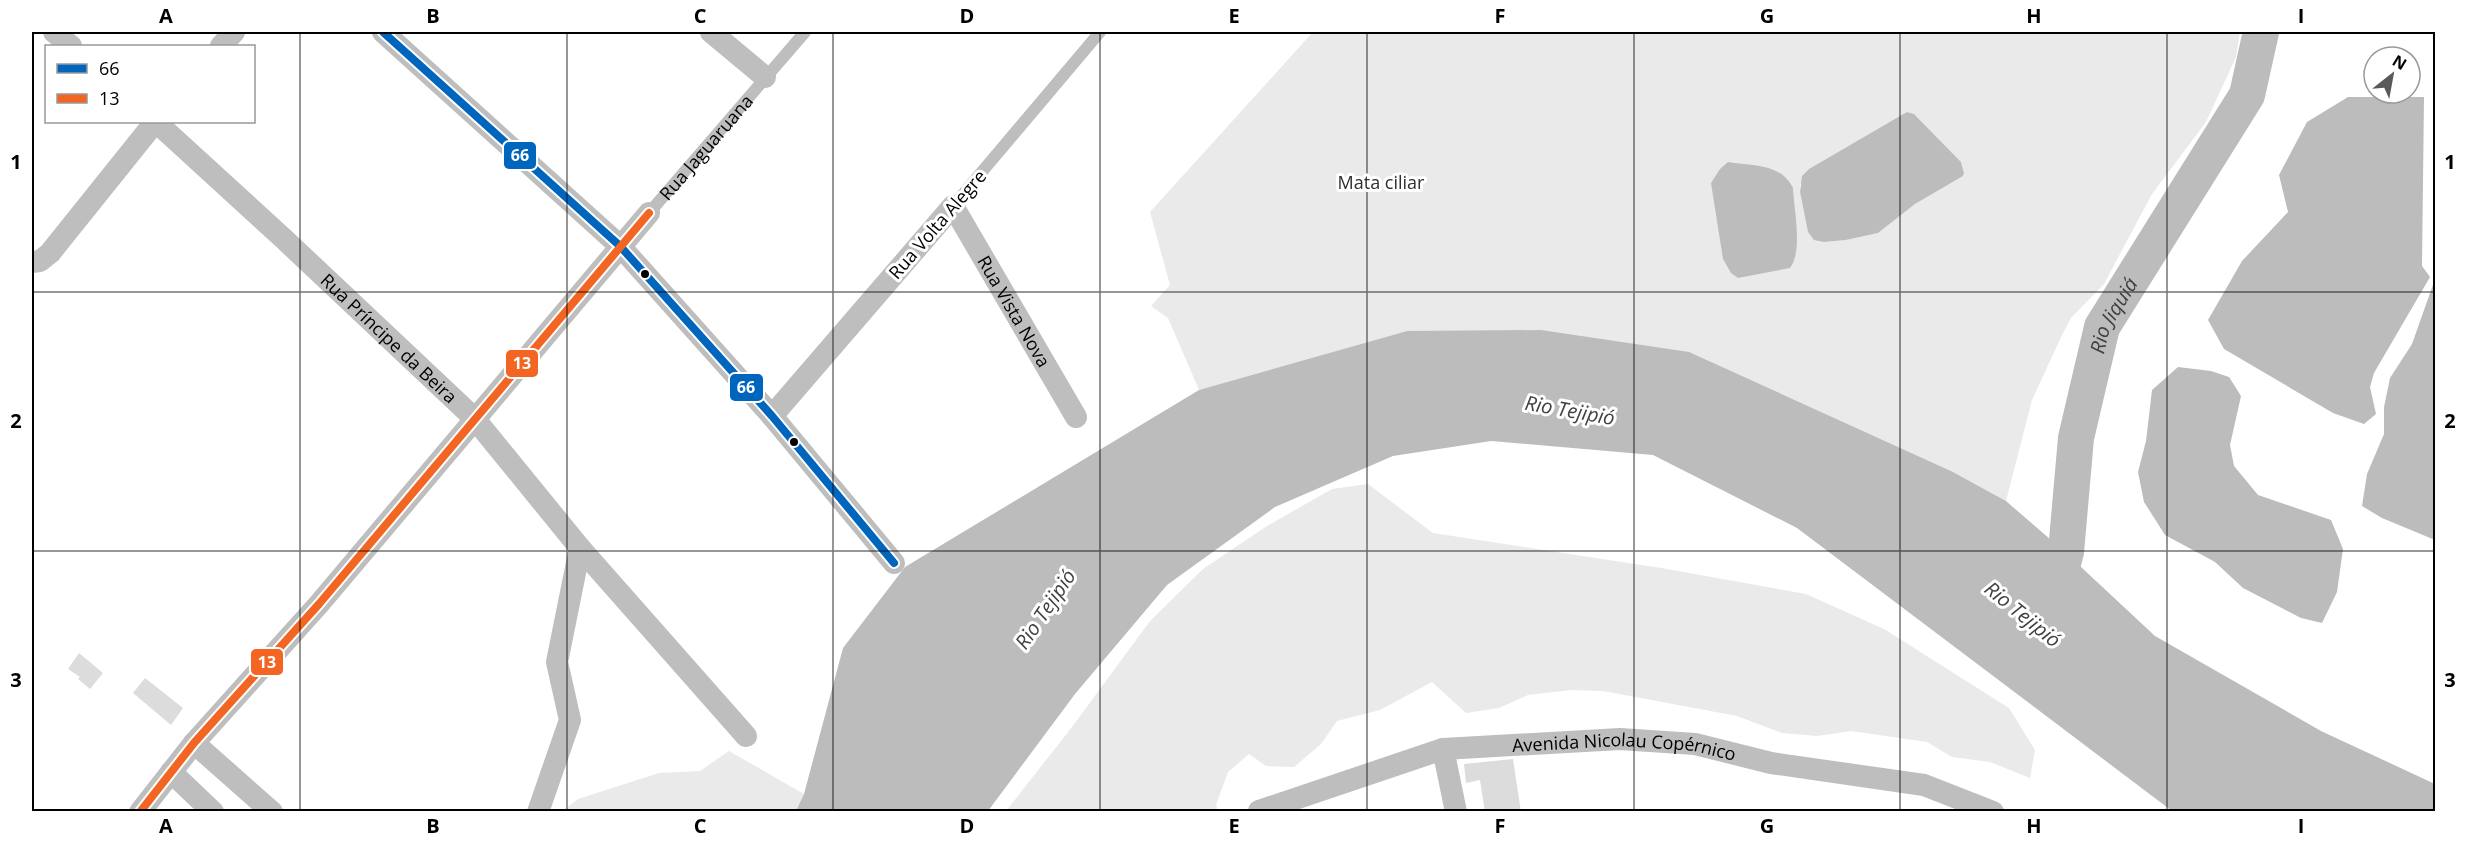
<svg xmlns="http://www.w3.org/2000/svg" width="2467" height="843" font-family="'Open Sans',sans-serif">
<rect width="100%" height="100%" fill="#fff"/>
<g fill="#eaeaea" fill-rule="evenodd">
<path d="M1313,32H2240L2236,57L2206,122L2152,194L2104,284L2071,318L2063,333L2032,400L2006,501L1953,472L1407,331L1199,390L1168,318L1151,306L1170,285L1150,212ZM1907,112L1914,114L1961,162L1964,172L1963,176L1915,204L1878,233L1846,240L1824,242L1808,232L1800,192V184Z"/>
<polygon points="1368,484 1433,533 1661,568 1806,594 1884,629 2009,708 2035,750 2030,778 1990,762 1952,757 1927,742 1851,731 1817,736 1782,733 1737,716 1603,691 1571,690 1528,695 1499,708 1466,713 1432,682 1380,710 1337,721 1321,744 1294,767 1266,766 1249,754 1228,772 1216,805 1218,811 1006,811 1072,727 1150,621 1203,569 1267,526 1332,489"/>
<polygon points="729,751 804,794 796,811 561,812 578,799 659,773 700,771"/>
</g>
<g fill="#bcbcbc">
<polygon points="2348,97 2424,97 2422,266 2430,277 2374,373 2370,387 2376,414 2364,424 2333,413 2224,349 2208,320 2242,261 2288,212 2279,175 2307,122"/>
<polygon points="1907,112 1914,114 1961,162 1964,173 1963,176 1915,204 1878,233 1846,240 1824,242 1814,240 1808,232 1800,192 1802,176 1809,169"/>
<path d="M1728,162C1752,166 1781,163 1793,188C1794,210 1803,251 1790,268L1738,278L1731,273L1723,259L1711,183L1720,169Z"/>
<polygon points="2435,279 2435,540 2382,518 2362,506 2367,474 2384,434 2384,407 2390,378 2412,344"/>
<polygon points="1541,330 1689,352 1953,472 2006,501 2066,553 2155,636 2321,731 2435,784 2435,811 2172,811 1797,528 1653,455 1491,441 1393,456 1275,507 1167,585 1075,694 988,811 796,811 804,794 843,648 905,567 1199,390 1407,331"/>
<polygon points="2178,367 2211,371 2229,377 2241,396 2230,445 2234,466 2258,495 2331,520 2343,549 2337,592 2322,623 2301,618 2243,588 2215,562 2165,535 2144,502 2138,472 2146,441 2152,390"/>
</g>
<g fill="none" stroke-linecap="round" stroke-linejoin="round">
<path stroke="#bcbcbc" stroke-width="36" id="s1" d="M2053,601L2066,552L2076,438L2102,327L2247,95L2261,32"/>
</g>
<g fill="#dcdcdc">
<polygon points="79,653 103,673 90,689 78,679 80,677 68,669"/>
<polygon points="145,678 183,708 171,725 133,693"/>
<polygon points="1513,759 1521,812 1485,812 1480,780 1466,783 1464,764"/>
</g>
<g fill="none" stroke-linecap="round" stroke-linejoin="round">
<g stroke="#bebebe" stroke-width="12">
<polyline points="953,206 1100,32"/>
<path id="s2" d="M649,213L805,32"/>
</g>
<g stroke="#bebebe" stroke-width="22">
<polyline points="54,32 71,46"/>
<polyline points="383,32 620,246 772,416 894,563"/>
<polyline points="711,32 765,77"/>
<polyline points="221,46 234,32"/>
<path id="s3" d="M156,122L284,239L474,418L580,548L746,736"/>
<polyline points="32,262 40,261 50,253 155,122"/>
<path id="s4" d="M772,416L953,206L1076,417"/>
<polyline points="194,743 272,812"/>
<polyline points="1443,749 1456,812"/>
<polyline points="171,772 213,812"/>
<path id="s5" d="M1259,811L1443,749L1620,739L1695,744L1771,763L1924,785L1993,812"/>
<polyline points="140,812 194,743 319,604 649,213"/>
<polyline points="538,812 570,720 557,662 580,548"/>
</g>
<defs>
<polyline id="bus-1" points="383,32 620,246 772,416 894,563"/>
<polyline id="bus-2" points="140,812 194,743 319,604 649,213"/>
</defs>
<use href="#bus-1" stroke="#fff" stroke-width="12"/>
<use href="#bus-2" stroke="#fff" stroke-width="12"/>
<use href="#bus-1" stroke="#0065bd" stroke-width="8"/>
<use href="#bus-2" stroke="#f26522" stroke-width="8"/>
</g>
<path fill="none" stroke="#000" stroke-width="1.5" stroke-opacity="0.55" d="M300,32V812M567,32V812M833,32V812M1100,32V812M1367,32V812M1634,32V812M1900,32V812M2167,32V812M32,292H2436M32,551H2436"/>
<g fill="#000" stroke="#fff" stroke-width="2">
<circle cx="645" cy="274" r="5"/>
<circle cx="794" cy="442" r="5"/>
</g>
<g text-anchor="middle" dominant-baseline="central" stroke-width="6" stroke-linejoin="round" paint-order="stroke">
<g font-size="18" fill="#000" stroke="#fff">
<text stroke="none"><textPath href="#s2" startOffset="87">Rua Jaguaruana</textPath></text>
<text transform="translate(937 224) rotate(-49)">Rua Volta Alegre</text>
<text stroke="none"><textPath href="#s4" startOffset="399">Rua Vista Nova</textPath></text>
<text stroke="none"><textPath href="#s3" startOffset="318">Rua Príncipe da Beira</textPath></text>
<text stroke="none"><textPath href="#s5" startOffset="376">Avenida Nicolau Copérnico</textPath></text>
</g>
<g font-size="18" fill="#2f2f2f" stroke="#fff">
<text x="1381" y="182">Mata ciliar</text>
</g>
<g font-size="20" font-style="italic" fill="#404040" stroke="#fff">
<text stroke="none"><textPath href="#s1" startOffset="294">Rio Jiquiá</textPath></text>
<text transform="translate(1570 410) rotate(10)">Rio Tejipió</text>
<text transform="translate(1045 609) rotate(-56)">Rio Tejipió</text>
<text transform="translate(2023 614) rotate(39)">Rio Tejipió</text>
</g>
</g>
<g stroke="#fff" stroke-width="2">
<rect x="503" y="141" width="34" height="29" rx="6" fill="#0065bd"/>
<rect x="505" y="349" width="34" height="29" rx="6" fill="#f26522"/>
<rect x="729" y="373" width="35" height="29" rx="6" fill="#0065bd"/>
<rect x="250" y="648" width="34" height="28" rx="6" fill="#f26522"/>
</g>
<g font-size="16" text-anchor="middle" font-weight="bold" fill="#fff">
<text x="520" y="161">66</text>
<text x="522" y="369">13</text>
<text x="746" y="393">66</text>
<text x="267" y="668">13</text>
</g>
<rect width="2467" height="843" fill="none" stroke="#ffffff" stroke-width="66"/>
<rect x="45" y="45" width="210" height="78" fill="#ffffff" stroke="#999999" stroke-width="1.5"/>
<rect x="57" y="64" width="30" height="9" fill="#0065bd" stroke="#999999" stroke-width="1.5"/>
<text x="99" y="75" font-size="18" fill="#000000">66</text>
<rect x="57" y="94" width="30" height="9" fill="#f26522" stroke="#999999" stroke-width="1.5"/>
<text x="99" y="105" font-size="18" fill="#000000">13</text>
<g transform="translate(2392 75) rotate(31)"><circle r="28" fill="#ffffff" stroke="#999999" stroke-width="1.5"/>
<path d="M0-4.5L10 22L0 15L-10 22Z" fill="#595959"/>
<text y="-9" font-size="16" font-weight="bold" text-anchor="middle" fill="#000000">N</text>
</g>
<rect x="33" y="33" width="2401" height="777" fill="none" stroke="#000" stroke-width="2"/>
<g font-size="20" text-anchor="middle" font-weight="bold" fill="#000">
<text x="166" y="23">A</text>
<text x="433" y="23">B</text>
<text x="700" y="23">C</text>
<text x="967" y="23">D</text>
<text x="1234" y="23">E</text>
<text x="1500" y="23">F</text>
<text x="1767" y="23">G</text>
<text x="2034" y="23">H</text>
<text x="2301" y="23">I</text>
<text x="16" y="169">1</text>
<text x="2450" y="169">1</text>
<text x="16" y="428">2</text>
<text x="2450" y="428">2</text>
<text x="16" y="687">3</text>
<text x="2450" y="687">3</text>
<text x="166" y="833">A</text>
<text x="433" y="833">B</text>
<text x="700" y="833">C</text>
<text x="967" y="833">D</text>
<text x="1234" y="833">E</text>
<text x="1500" y="833">F</text>
<text x="1767" y="833">G</text>
<text x="2034" y="833">H</text>
<text x="2301" y="833">I</text>
</g>
</svg>
